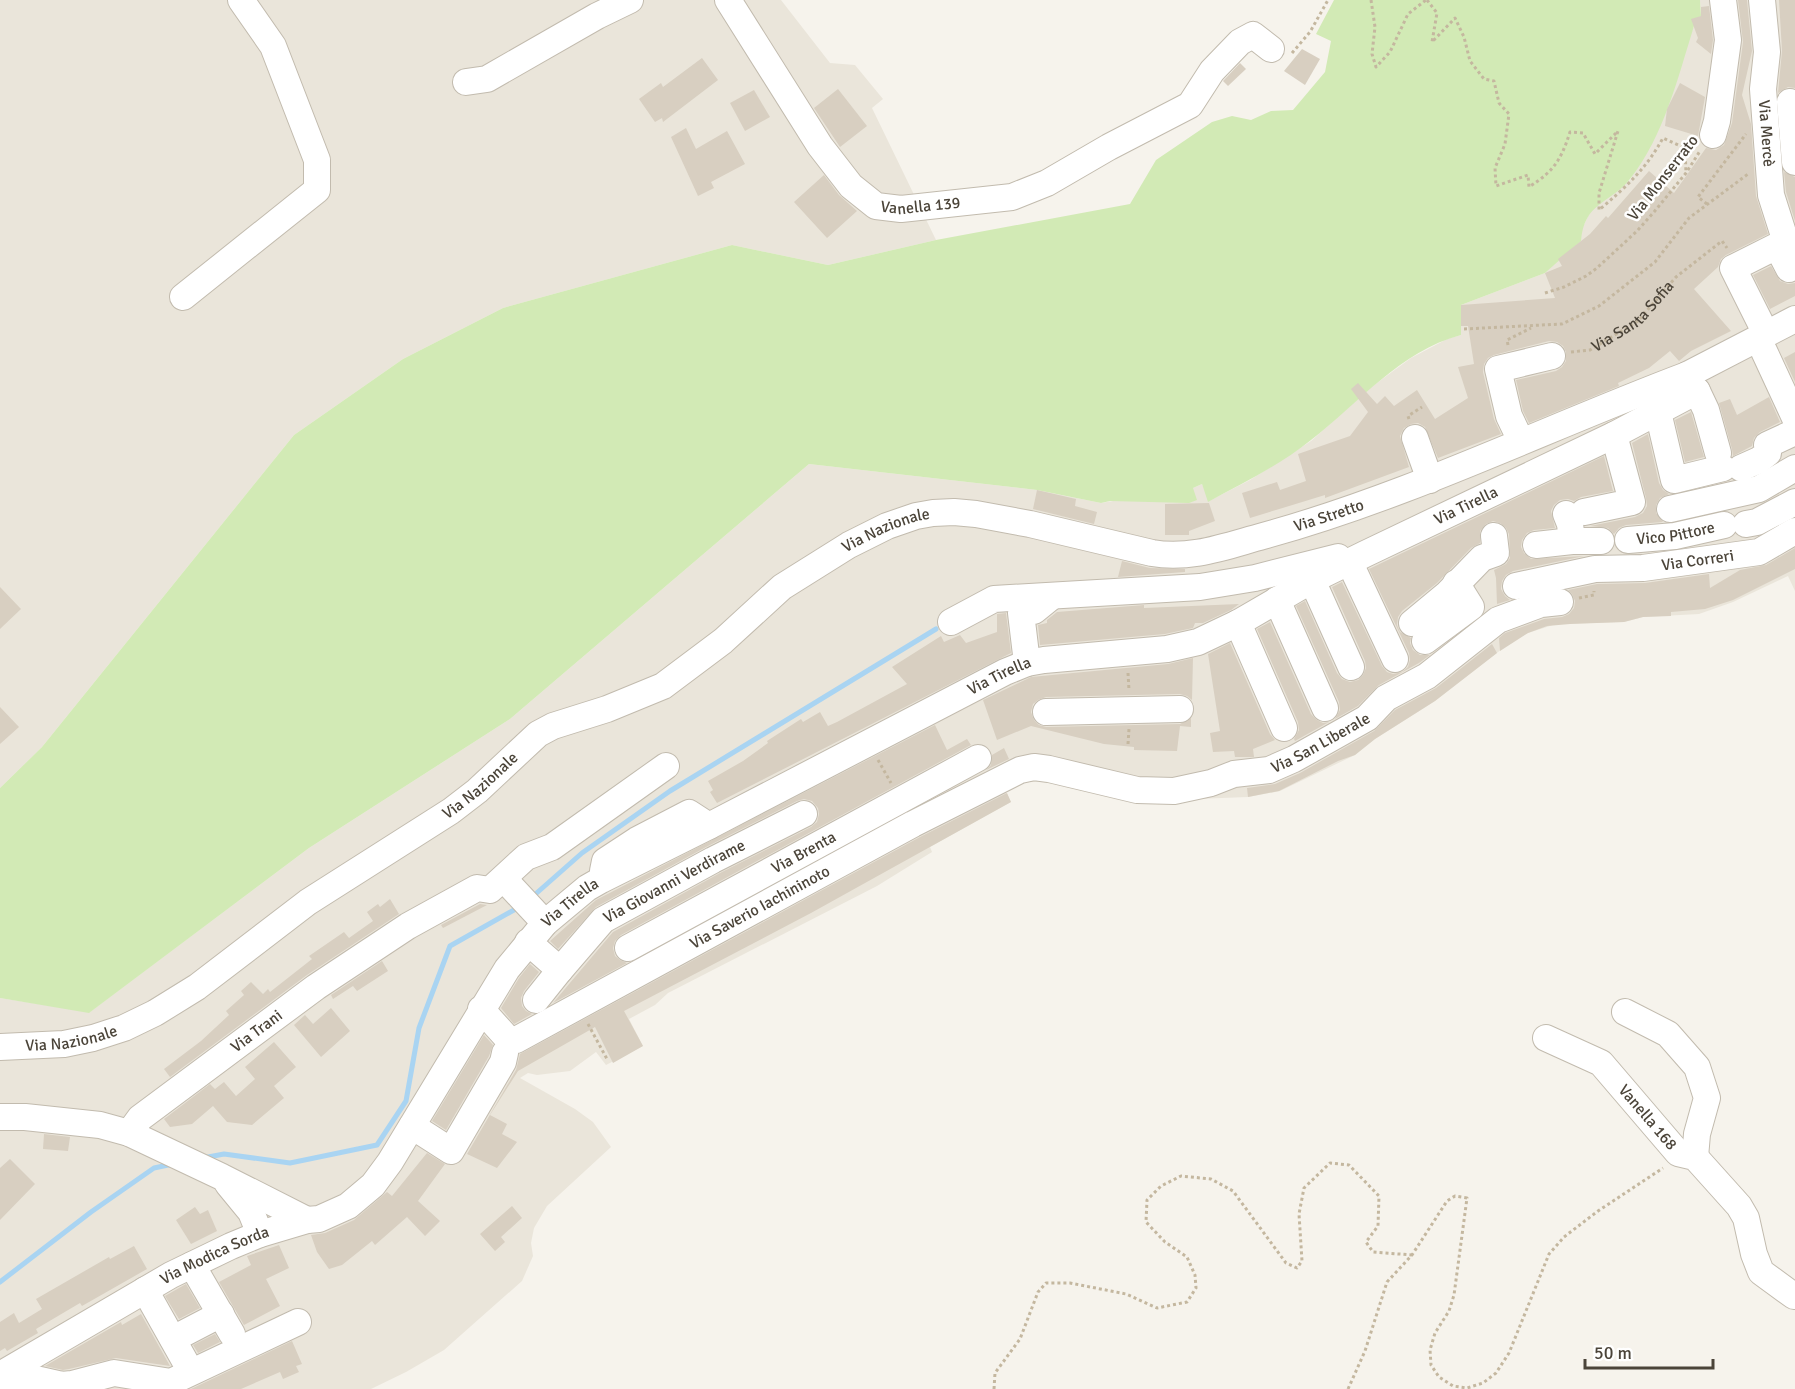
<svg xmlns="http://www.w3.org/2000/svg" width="1795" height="1389" font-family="Signika,sans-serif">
<rect width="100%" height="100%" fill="#f6f3ec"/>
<g fill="#eae5da">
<polygon points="0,0 781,0 830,63 855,65 883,99 872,108 936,240 828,265 732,245 503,308 403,359 294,435 42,747 0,788"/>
<polygon points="1700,0 1795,0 1795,591 1788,576 1733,602 1699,614 1643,617 1624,622 1556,624 1528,633 1511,642 1435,701 1375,739 1355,755 1280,791 1248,797 1170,800 1056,780 1002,784 1011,802 930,847 932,852 877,886 668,993 655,1005 629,1019 643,1046 606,1065 596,1052 570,1071 537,1075 528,1073 520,1078 575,1109 593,1122 611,1147 547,1206 534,1228 531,1243 533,1256 522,1281 444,1350 406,1372 371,1389 0,1389 0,998 90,1012 309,848 510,719 809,464 1037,490 1101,503 1193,488 1202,484 1209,501 1250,480 1311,441 1370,388 1411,358 1447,339 1461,335 1461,305 1545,273 1558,259 1582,229 1591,210 1630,180 1694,26 1701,16"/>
</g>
<path fill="#d2eab5" d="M1334,0H1700L1701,16L1694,26C1678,77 1664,136 1630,179C1610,204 1584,202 1581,241L1545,273L1461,305V335C1400,351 1359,403 1311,440C1280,465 1243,483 1208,502L1202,484L1193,488L1197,500L1189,503L1110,501L1101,503L1037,490L809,464L510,719L309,848L89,1013L0,998V788L42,747L294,435L403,359L503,308L732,245L828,265L936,240L1130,204L1156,160L1212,122L1232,116L1251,120L1271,111L1293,110L1325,72L1331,41L1316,34Z"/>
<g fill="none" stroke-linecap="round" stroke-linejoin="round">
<g stroke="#a9d4f2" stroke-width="5">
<polyline points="531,898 582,853 670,791 936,629"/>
<polyline points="203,1158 224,1154 290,1163 377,1145 406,1101 419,1028 450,946 521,906"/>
<polyline points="0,1282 91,1212 154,1168 173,1164"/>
</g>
</g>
<g fill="#d8cfc1">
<polygon points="1738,0 1747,0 1752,51 1742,95 1751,124 1756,196 1768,234 1726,255 1721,259 1718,267 1694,289 1731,331 1691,351 1679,361 1670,351 1649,368 1618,383 1619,386 1529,423 1523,411 1516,380 1556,371 1562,367 1566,361 1566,352 1563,346 1557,342 1549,341 1494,355 1488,358 1484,364 1483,372 1494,419 1501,434 1438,458 1425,427 1418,423 1411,424 1404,428 1400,436 1409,467 1325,498 1325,495 1250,518 1242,493 1277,482 1280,490 1306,481 1298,454 1350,436 1368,412 1351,389 1358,383 1377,404 1385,396 1394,406 1417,390 1435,419 1468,398 1458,367 1474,364 1468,326 1461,326 1461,305 1555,298 1545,273 1562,266 1558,259 1590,234 1606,216 1608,218 1649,171 1674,193 1706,148 1716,150 1724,145 1732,123 1743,42"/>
<polygon points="1779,0 1795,0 1795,88 1788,87 1778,93 1782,51"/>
<polygon points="1709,6 1713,40 1711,54 1696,42 1698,38 1691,19 1701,16 1701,7"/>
<polygon points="1302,49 1320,59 1305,85 1284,71"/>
<polygon points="702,58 718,80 663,122 662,118 655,122 639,99 661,83 663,87"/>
<polygon points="1240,63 1246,69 1228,86 1223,81"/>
<polygon points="1680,83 1705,97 1698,136 1665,126 1667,109"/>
<polygon points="838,89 867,126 840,147 814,108"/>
<polygon points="754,90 770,117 745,131 730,103"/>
<polygon points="686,128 696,149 727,131 745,164 711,182 714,188 698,196 671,137"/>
<polygon points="1784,172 1795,177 1795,221 1786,192"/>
<polygon points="824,175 839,195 857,211 827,238 794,202"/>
<polygon points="1771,266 1780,281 1788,284 1795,283 1795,296 1770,309 1753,275"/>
<polygon points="1795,352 1795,382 1784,358"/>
<polygon points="1769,397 1780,422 1760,432 1754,438 1752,446 1733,456 1732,449 1719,403 1730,399 1737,415"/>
<polygon points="1691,412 1704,457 1685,462 1675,420"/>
<polygon points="1648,434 1659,483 1663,490 1669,494 1660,498 1656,505 1656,513 1663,522 1626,525 1619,528 1614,534 1608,528 1590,526 1635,517 1643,513 1647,506 1646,498 1632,443"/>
<polygon points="1604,456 1613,491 1581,497 1574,501 1568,499 1560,500 1554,505 1551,511 1555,528 1534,530 1527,533 1522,540 1521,547 1524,553 1531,559 1584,556 1513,571 1506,575 1502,581 1501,589 1505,596 1510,600 1497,604 1496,578 1494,570 1506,564 1510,558 1509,534 1506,528 1500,523 1493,521 1486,524 1480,531 1480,543 1471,548 1437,583 1402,611 1398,617 1397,625 1400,632 1411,638 1410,643 1413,650 1420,655 1430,655 1419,663 1379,685 1358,706 1335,719 1340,710 1339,702 1296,606 1305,601 1337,673 1342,679 1350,682 1358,680 1363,675 1366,668 1365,661 1332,587 1342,582 1382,666 1387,672 1393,674 1402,672 1408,667 1410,660 1409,653 1369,569"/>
<polygon points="1037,490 1076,499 1075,506 1097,512 1094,524 1033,509"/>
<polygon points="1209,503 1215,521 1189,531 1189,535 1165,535 1165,504"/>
<polygon points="1795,548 1795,569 1733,600 1705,609 1671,612 1671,616 1643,617 1624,622 1570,624 1547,626 1528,633 1500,651 1499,638 1505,633 1544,619 1562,617 1569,614 1574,608 1575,601 1572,594 1568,590 1597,584 1645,583 1709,574 1710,588 1740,570 1766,565"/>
<polygon points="1122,561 1150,568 1185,569 1185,572 1118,577"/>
<polygon points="0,587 21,609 0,629"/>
<polygon points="1239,604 1231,610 1203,623 1195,623 1193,628 1165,634 1040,645 1038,625 1047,623 1047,620 1057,612 1144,605 1144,608"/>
<polygon points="1006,613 1011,653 717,803 710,792 713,790 708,781 743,761 768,743 767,741 801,719 803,722 820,712 828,726 837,722 907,684 892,667 941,636 944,642 960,635 966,643 997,632 997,614"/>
<polygon points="1270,622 1311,714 1317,720 1323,723 1329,722 1295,741 1294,739 1299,730 1298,722 1257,629"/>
<polygon points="1230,643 1270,734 1275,740 1253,749 1254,757 1235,757 1234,751 1213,752 1210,733 1220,731 1208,654"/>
<polygon points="1492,644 1497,653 1435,701 1375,739 1355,755 1338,761 1279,791 1248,797 1247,788 1275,784 1300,773 1374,731 1395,710 1436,688"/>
<polygon points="1193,658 1192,700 1187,696 1180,694 1046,697 1038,700 1033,704 1031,712 1034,720 1039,725 1046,727 1180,724 1191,718 1191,727 1180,726 1177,751 1134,750 1134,747 1104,744 1031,726 997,740 983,700 1031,677 1168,664"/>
<polygon points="0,707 19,727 0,744"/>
<polygon points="935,725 947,750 967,739 971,745 621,935 615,941 613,948 615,956 620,960 627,963 553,1003 613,932 720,873 811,827 817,822 819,814 818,808 812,801 804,799 797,801 706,847 596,907 558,949 550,941 596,900"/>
<polygon points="1004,748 1009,759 986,770 991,765 992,755"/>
<polygon points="1007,793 1011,802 811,913 624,1011 643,1046 613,1063 595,1027 518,1071 490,1115 507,1124 502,1134 517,1142 497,1168 467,1154 516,1070 520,1054 920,837"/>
<polygon points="390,899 399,914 307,975 170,1077 164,1069 201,1041 229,1015 226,1011 244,995 241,991 251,982 263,994 268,989 270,992 312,959 309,956 344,932 349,938 373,921 367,912 378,904 380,907"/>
<polygon points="480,904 487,905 443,928 441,925"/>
<polygon points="382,961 388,971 357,991 353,986 333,999 331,995"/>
<polygon points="530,964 539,972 524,991 521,998 522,1006 526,1011 532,1014 514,1024 501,1008 519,978"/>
<polygon points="331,1008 350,1031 321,1057 294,1025 305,1015 313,1024"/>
<polygon points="484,1035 493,1045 489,1056 446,1130 432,1121"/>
<polygon points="274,1042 296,1067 274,1086 284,1098 252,1125 227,1122 213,1106 192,1124 170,1127 164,1119 210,1084 215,1089 224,1082 236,1096 255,1079 245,1067"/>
<polygon points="44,1134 70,1137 68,1151 43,1149"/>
<polygon points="427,1153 445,1164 418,1201 440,1221 425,1236 407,1217 375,1245 372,1241 342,1265 329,1269 317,1252 311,1235 325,1233 354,1220 387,1192 392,1196"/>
<polygon points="10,1159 35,1184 0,1220 0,1168"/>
<polygon points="512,1206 522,1218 501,1237 505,1242 495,1251 480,1234"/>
<polygon points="195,1207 200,1214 208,1210 217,1231 191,1244 176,1220"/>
<polygon points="279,1245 289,1268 266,1279 280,1306 244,1325 219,1282 251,1265 247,1256"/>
<polygon points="134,1246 147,1269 82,1306 80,1303 36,1329 38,1333 7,1351 5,1348 0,1351 0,1322 14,1313 19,1323 42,1309 36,1299 109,1257 110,1259"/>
<polygon points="186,1284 200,1308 179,1319 165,1296"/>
<polygon points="141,1314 170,1366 116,1358 69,1369 63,1370 45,1366 121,1322 122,1325"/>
<polygon points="215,1334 220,1342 198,1353 193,1345"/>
<polygon points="292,1341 302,1364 296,1366 299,1372 283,1379 280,1372 241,1389 191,1389"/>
</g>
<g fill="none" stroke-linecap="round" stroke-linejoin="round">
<defs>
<g id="minor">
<path id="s2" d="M728,0L820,146L851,186L876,206L901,209L1012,197L1047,183L1109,147L1190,105L1212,71L1240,42L1253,35L1271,49"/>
<path id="s3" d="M1762,0L1767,52L1763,89L1771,195L1785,239L1795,263"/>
<polyline points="466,82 487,79 597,16 630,0"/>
<polyline points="1790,102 1795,162"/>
<polyline points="1713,135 1717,121 1728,40 1723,0"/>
<polyline points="183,297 317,190 317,160 273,46 241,0"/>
<polyline points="1766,334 1733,268 1777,246 1789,269"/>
<polyline points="1764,351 1795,418"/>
<polyline points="1675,385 1687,375 1795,319"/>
<polyline points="1697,391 1706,410 1718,453"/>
<polyline points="1658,412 1674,480 1723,468"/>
<polyline points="1415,438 1430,480"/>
<polyline points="1521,441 1509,416 1498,369 1552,356"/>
<polyline points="1741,468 1759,460 1768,453 1767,445 1795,432"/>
<polyline points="1670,509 1759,489 1795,468"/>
<polyline points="1584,512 1632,502 1614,435"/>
<polyline points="1566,514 1570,524 1572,541"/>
<polyline points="1746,524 1757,522 1795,502"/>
<path id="s4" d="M1628,540L1675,536L1724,525"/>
<polyline points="1536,545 1572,541 1601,541"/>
<polyline points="1349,561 1395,659"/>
<polyline points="1312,580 1351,667"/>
<path id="s5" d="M1516,586L1595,569L1643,568L1759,552L1795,531"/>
<polyline points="1277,600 1325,708"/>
<polyline points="951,622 994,599 1200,587 1255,578 1338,557"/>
<polyline points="1238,623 1284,728"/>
<polyline points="1412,623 1447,594 1482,558 1496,553 1494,536"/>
<polyline points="1425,641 1471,607 1456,583"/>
<polyline points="1027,663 1021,613 1034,611 1050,598"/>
<polyline points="1046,712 1180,709"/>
<polyline points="603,871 605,861 637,840 689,813 709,826"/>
<polyline points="504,879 545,923"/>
<polyline points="528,942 560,970 536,1000"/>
<path id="s6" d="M628,948L978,758"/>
<path id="s7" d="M560,970L603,920L713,860L804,814"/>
<path id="s8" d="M481,1009L508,1039L516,1040L913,824L1020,770L1034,767L1049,769L1137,790L1174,791L1211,783L1234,774L1269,770L1294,759L1367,718L1386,698L1427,676L1498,620L1541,604L1560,602"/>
<polyline points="1625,1012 1668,1034 1697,1067 1707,1098 1697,1134 1695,1157"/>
<path id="s9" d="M1546,1038L1601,1063L1678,1153L1695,1157L1739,1206L1746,1218L1754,1254L1761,1272L1794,1296"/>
<path id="s10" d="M0,1047L64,1044L93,1038L124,1028L155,1013L197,987L308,902L451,811L477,791L538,734L553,726L607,709L663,686L723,641L782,587L849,545L887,526L916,516L933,513L954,512L976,514L1030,524L1152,553C1190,560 1226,546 1263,536C1409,496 1546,428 1687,375"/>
<polyline points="0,1117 25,1117 100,1125 129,1133 222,1177 307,1220"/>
<polyline points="412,1126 451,1151 503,1062 505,1053"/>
<path id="s11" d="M129,1133L140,1118L316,987L408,926L477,888L490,890L526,857L552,847L666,766"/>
<polyline points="228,1184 251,1212 260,1234"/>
<polyline points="192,1265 232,1334"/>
<polyline points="145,1290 186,1363"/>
<polyline points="173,1339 221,1314"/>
<path id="s12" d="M0,1375L171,1275L231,1246L260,1234L307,1220L319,1219L348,1206L373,1185L390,1162L507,969L545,923L587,888L601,880L709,826L1005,672L1027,663L1044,660L1167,649L1198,642L1238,623L1312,580L1365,554L1614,435L1697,391"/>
<polyline points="0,1389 31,1378 62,1385 72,1384 114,1373 171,1382 298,1322"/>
</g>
</defs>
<use href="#minor" stroke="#c2bbae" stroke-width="28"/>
<g stroke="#c4b79f" stroke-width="3" stroke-dasharray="3 3" stroke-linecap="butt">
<polyline points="1371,0 1375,27 1372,54 1376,67 1390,52 1408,14 1426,0"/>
<path d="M1427,0L1437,13L1432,42L1455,18L1464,37L1470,61L1484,79L1494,81L1499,103L1509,114L1505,144L1495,168L1496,186L1528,175L1529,187C1554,171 1561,160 1570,132L1583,133L1595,154L1618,131L1599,193V210C1626,187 1646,169 1663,138L1685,148L1686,173"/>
<polyline points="1292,53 1310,32 1328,0"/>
<polyline points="1707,204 1698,197 1746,134"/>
<polyline points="1545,293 1564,287 1586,276 1597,268 1637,231 1654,212 1686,173 1700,151"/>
<polyline points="1464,329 1562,324 1599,306 1655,262 1689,218 1748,174"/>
<polyline points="1508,345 1507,340 1531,328"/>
<path id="s1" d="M1571,352L1590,350L1638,321L1676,277L1722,241L1727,248"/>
<polyline points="1409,419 1408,416 1422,407"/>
<polyline points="1579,598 1594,595 1594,591"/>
<polyline points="1128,673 1129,690"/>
<polyline points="1128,744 1129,729"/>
<polyline points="878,760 891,783"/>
<polyline points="588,1024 607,1059"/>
<polyline points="994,1389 995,1373 1020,1339 1038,1292 1046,1283 1070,1283 1126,1294 1157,1308 1187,1302 1196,1288 1195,1275 1187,1257 1165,1242 1146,1222 1147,1200 1161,1186 1181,1176 1211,1179 1233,1191 1286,1263 1297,1268 1302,1261 1299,1214 1304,1188 1330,1163 1349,1165 1379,1196 1378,1226 1366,1242 1373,1252 1412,1255"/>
<polyline points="1348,1389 1365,1351 1387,1282 1412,1255 1447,1201 1455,1196 1467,1198 1454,1295 1449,1311 1435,1333 1430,1350 1431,1365 1439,1377 1453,1386 1467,1388 1483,1383 1496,1373 1509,1353 1549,1254 1564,1237 1598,1211 1663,1168"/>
</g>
<use href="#minor" stroke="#fff" stroke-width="26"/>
</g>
<g text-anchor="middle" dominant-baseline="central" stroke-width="5" stroke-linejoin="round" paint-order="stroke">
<g font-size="16" fill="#4b4439" stroke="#fff">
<text stroke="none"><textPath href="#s3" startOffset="134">Via Mercè</textPath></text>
<text transform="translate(1663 178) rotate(-52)">Via Monserrato</text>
<text stroke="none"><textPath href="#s2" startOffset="300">Vanella 139</textPath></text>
<text stroke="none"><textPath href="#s1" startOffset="74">Via Santa Sofia</textPath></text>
<text stroke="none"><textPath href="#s12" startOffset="1758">Via Tirella</textPath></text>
<text stroke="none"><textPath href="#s10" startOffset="1500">Via Stretto</textPath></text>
<text stroke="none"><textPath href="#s4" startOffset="48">Vico Pittore</textPath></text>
<text stroke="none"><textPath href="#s10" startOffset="1044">Via Nazionale</textPath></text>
<text stroke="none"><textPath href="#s5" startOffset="184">Via Correri</textPath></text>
<text stroke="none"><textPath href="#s12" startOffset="1254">Via Tirella</textPath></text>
<text stroke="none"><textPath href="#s8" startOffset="933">Via San Liberale</textPath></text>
<text stroke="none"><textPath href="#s10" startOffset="558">Via Nazionale</textPath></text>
<text stroke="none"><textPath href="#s6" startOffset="200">Via Brenta</textPath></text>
<text stroke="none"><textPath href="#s7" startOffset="147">Via Giovanni Verdirame</textPath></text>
<text stroke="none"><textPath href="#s12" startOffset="768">Via Tirella</textPath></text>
<text stroke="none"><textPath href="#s8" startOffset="326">Via Saverio Iachininoto</textPath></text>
<text stroke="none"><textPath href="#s11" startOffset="164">Via Trani</textPath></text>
<text stroke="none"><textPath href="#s10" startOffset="72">Via Nazionale</textPath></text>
<text stroke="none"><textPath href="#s9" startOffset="132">Vanella 168</textPath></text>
<text stroke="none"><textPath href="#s12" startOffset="246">Via Modica Sorda</textPath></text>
</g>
</g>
<path d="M1585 1359v9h128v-9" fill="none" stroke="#4b4439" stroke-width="3"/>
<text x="1594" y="1359" font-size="18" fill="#4b4439" stroke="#ffffff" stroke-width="4.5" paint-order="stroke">50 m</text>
</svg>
